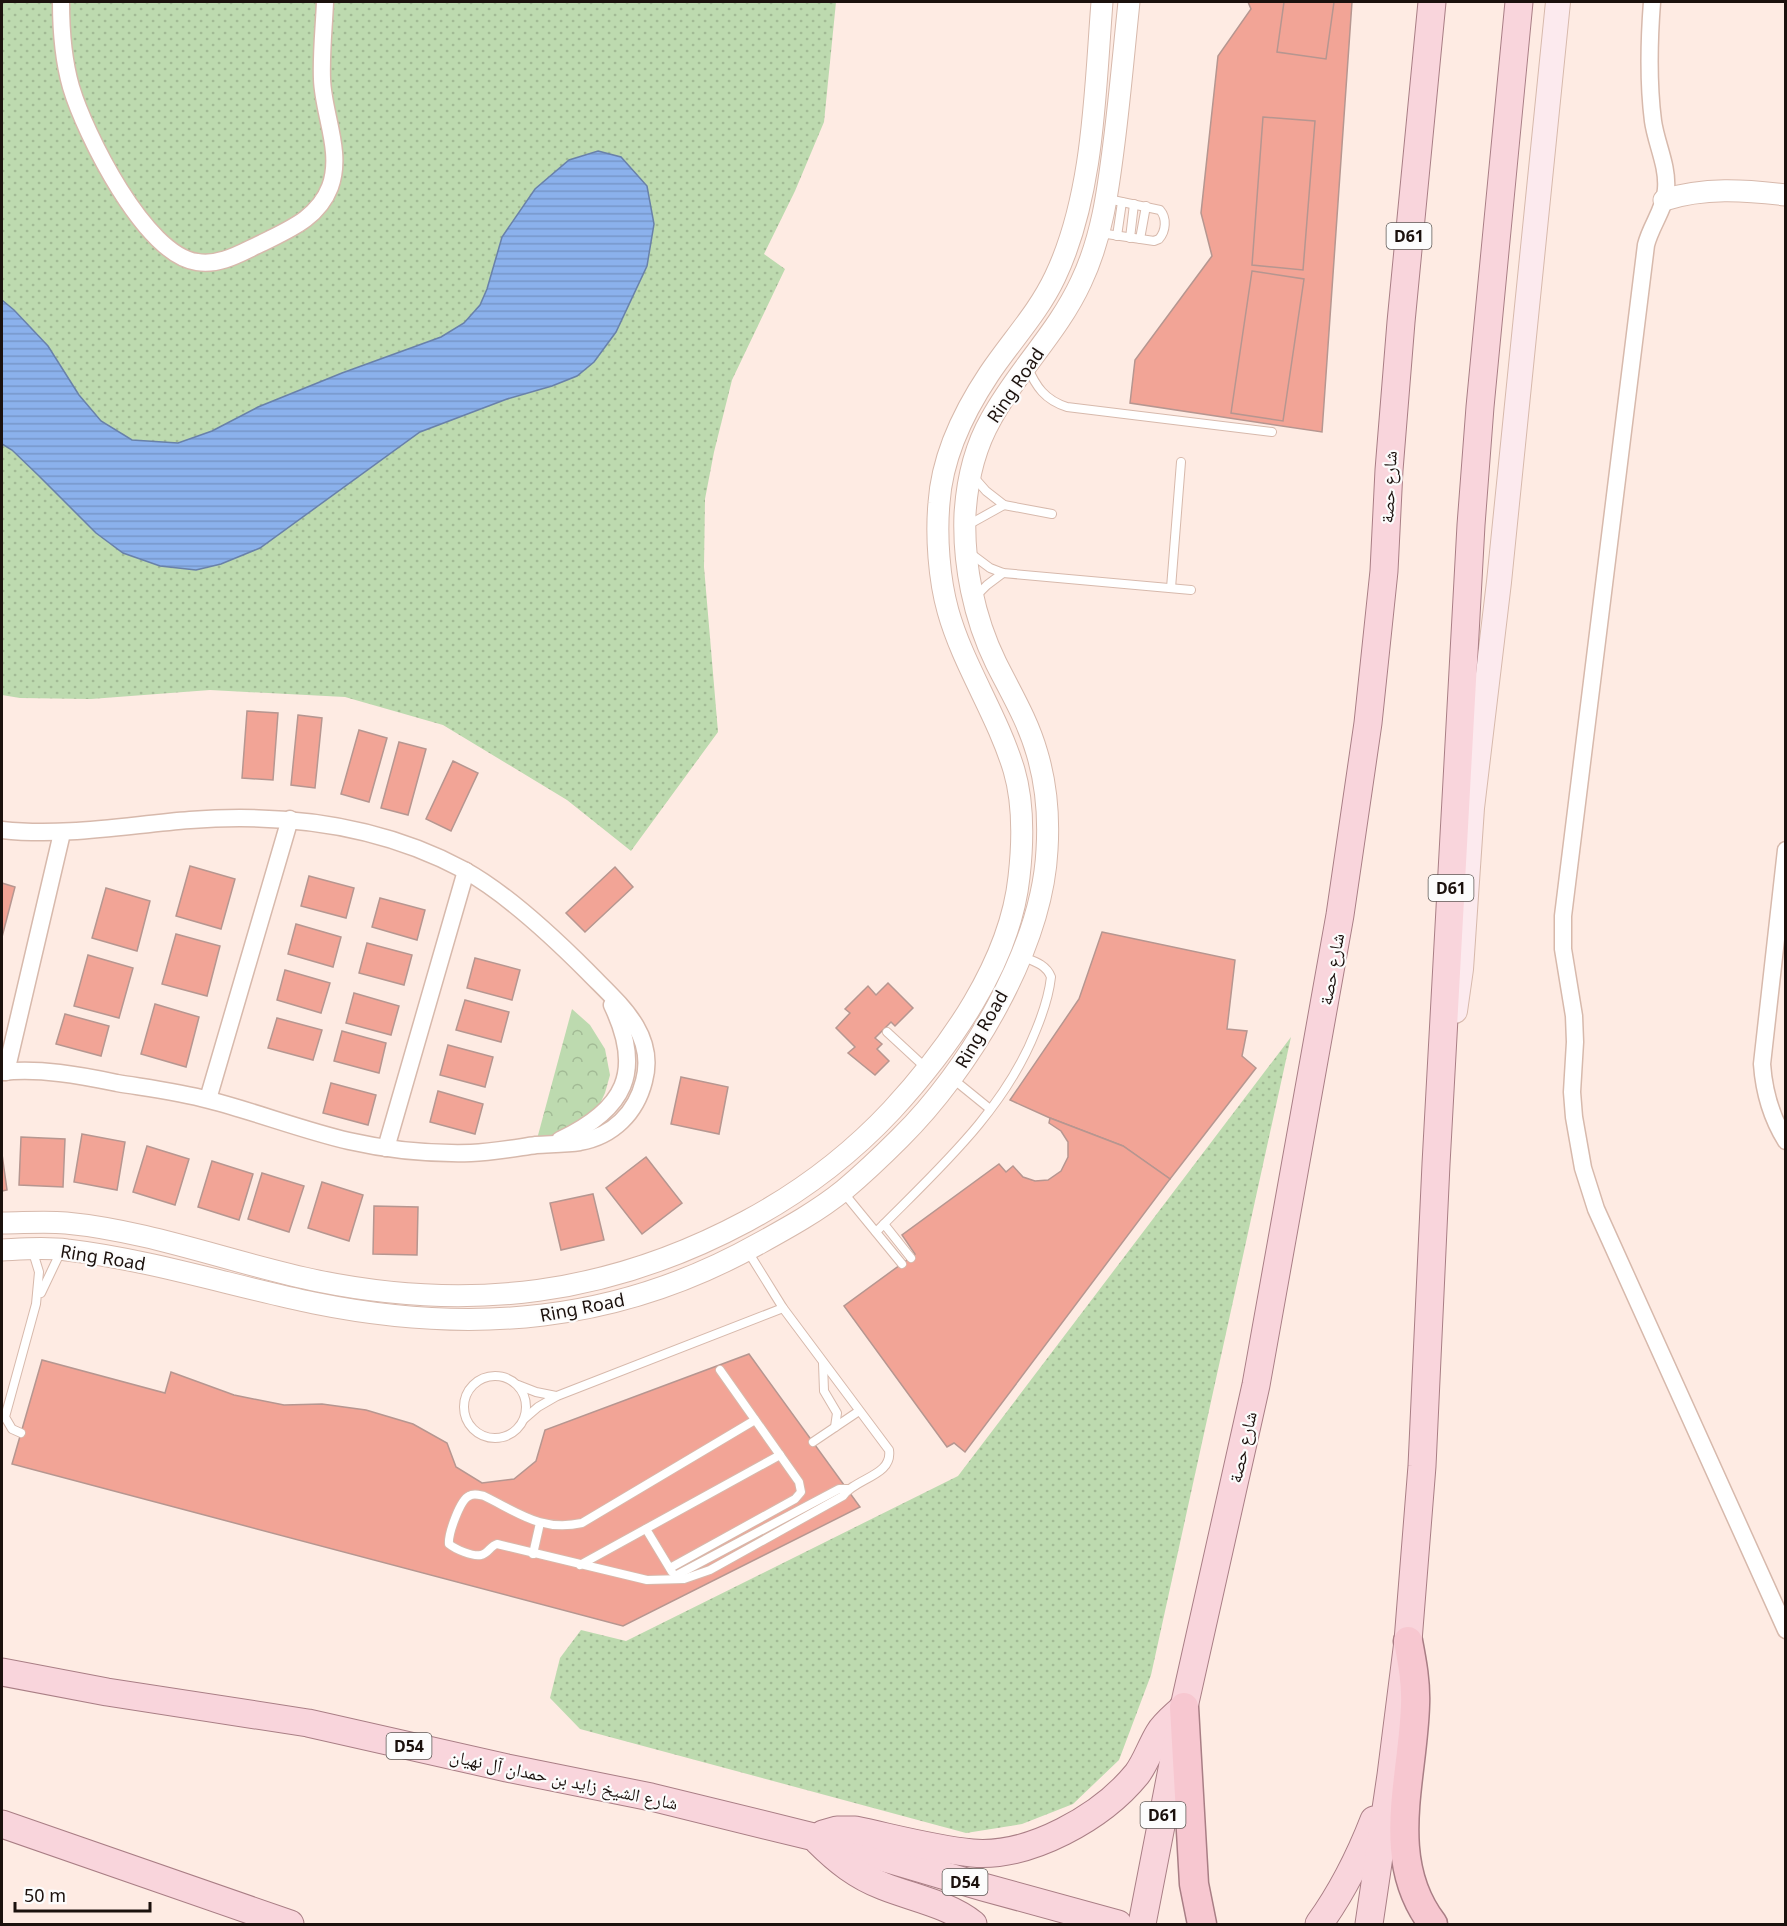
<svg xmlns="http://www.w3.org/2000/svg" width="1787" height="1926" font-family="'Noto Sans','Noto Naskh Arabic',sans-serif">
<defs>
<pattern id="grass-dots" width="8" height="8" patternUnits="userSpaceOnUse" patternTransform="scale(1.5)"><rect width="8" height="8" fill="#bddaaf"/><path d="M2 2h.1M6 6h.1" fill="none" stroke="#a2ba95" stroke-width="1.8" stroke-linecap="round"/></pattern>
<pattern id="park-crowns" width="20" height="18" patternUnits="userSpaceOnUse" patternTransform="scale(1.5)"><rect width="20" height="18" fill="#bddaaf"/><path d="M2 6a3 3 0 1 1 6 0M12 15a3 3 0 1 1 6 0" fill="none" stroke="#a2ba95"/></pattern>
<pattern id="water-rules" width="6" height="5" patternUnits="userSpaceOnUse" patternTransform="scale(1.5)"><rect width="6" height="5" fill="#8bb1ec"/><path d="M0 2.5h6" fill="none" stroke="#7797c9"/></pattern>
</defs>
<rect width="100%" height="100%" fill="#feebe3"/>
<g fill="url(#grass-dots)">
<polygon points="2,2 836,2 824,122 795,191 764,254 785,269 732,380 714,452 705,499 704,567 718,732 631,851 567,800 443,725 345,697 210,690 91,699 20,698 2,695"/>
<polygon points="1291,1037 1151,1675 1119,1760 1073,1804 1022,1824 966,1833 580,1729 550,1698 560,1658 581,1630 626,1641 958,1476"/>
</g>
<polygon fill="url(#park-crowns)" points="572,1009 590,1025 605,1049 610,1075 605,1093 596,1112 561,1135 537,1139"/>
<polygon fill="url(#water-rules)" stroke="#6981a9" stroke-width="1.5" points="598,151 621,157 647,186 654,224 647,266 616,332 594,362 577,376 552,386 507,399 420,432 260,548 221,564 196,570 160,566 123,553 96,533 38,475 12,450 2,444 2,300 14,310 48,346 79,395 101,421 132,440 178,443 212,431 258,407 342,373 441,337 464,323 480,305 487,289 502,237 535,189 569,160"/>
<g fill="#f2a496" stroke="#b69690" stroke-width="1.5">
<polygon points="1248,2 1352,2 1322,432 1130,403 1135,360 1212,256 1201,213 1218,56 1251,9"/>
<polygon points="1284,2 1334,2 1326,59 1277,52"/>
<polygon points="1263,117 1315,121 1303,270 1252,265"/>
<polygon points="1252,271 1304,279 1283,421 1231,413"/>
<polygon points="247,711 278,713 273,780 242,778"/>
<polygon points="298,715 322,718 315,788 291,785"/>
<polygon points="359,730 387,738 369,802 341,794"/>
<polygon points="399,742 426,749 408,815 381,808"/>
<polygon points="453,761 478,773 451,831 426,819"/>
<polygon points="190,866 235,879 221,929 176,916"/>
<polygon points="615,867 633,887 585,932 566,913"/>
<polygon points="309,876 354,888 346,918 301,906"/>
<polygon points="2,883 15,887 2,937"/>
<polygon points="106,888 150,901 137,951 92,938"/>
<polygon points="380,898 425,910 417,940 372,927"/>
<polygon points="296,924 341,937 333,967 288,954"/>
<polygon points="1102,932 1235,960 1227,1029 1247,1031 1242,1056 1256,1068 1170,1179 1123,1146 1050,1118 1010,1100 1079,999"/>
<polygon points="176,934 220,946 207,996 162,984"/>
<polygon points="367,943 412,955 404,985 359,973"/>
<polygon points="88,955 133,968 119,1018 74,1006"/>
<polygon points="475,958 520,970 512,1000 467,988"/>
<polygon points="285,970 330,983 321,1013 277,1000"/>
<polygon points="888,983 913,1008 895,1026 891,1022 875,1038 882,1044 877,1049 889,1061 875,1075 848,1053 855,1047 836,1028 850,1013 845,1009 868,986 876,995"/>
<polygon points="354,993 399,1006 391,1035 346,1023"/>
<polygon points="465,1000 509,1012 501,1042 456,1030"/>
<polygon points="155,1004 199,1017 186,1067 141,1054"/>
<polygon points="65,1014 109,1026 101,1056 56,1044"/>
<polygon points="277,1018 322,1030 313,1060 268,1048"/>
<polygon points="342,1031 386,1043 379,1073 334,1061"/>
<polygon points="448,1045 493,1057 485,1087 440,1075"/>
<polygon points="681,1077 728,1087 719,1134 671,1124"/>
<polygon points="331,1083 376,1095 368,1125 323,1113"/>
<polygon points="438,1091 483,1104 475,1134 430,1122"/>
<polygon points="1050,1118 1123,1146 1170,1179 965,1452 954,1443 947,1447 844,1306 915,1254 902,1235 999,1164 1006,1172 1013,1166 1023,1177 1035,1181 1048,1180 1061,1171 1068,1157 1068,1142 1061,1131 1049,1123"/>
<polygon points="82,1134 125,1142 117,1190 74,1182"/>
<polygon points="21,1137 65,1139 63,1187 19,1185"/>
<polygon points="147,1146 189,1159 175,1205 133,1192"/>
<polygon points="2,1154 7,1190 2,1191"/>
<polygon points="646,1157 682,1203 642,1234 606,1188"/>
<polygon points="212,1161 253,1174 239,1220 198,1207"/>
<polygon points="262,1173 304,1186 289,1232 248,1219"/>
<polygon points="322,1182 363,1195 349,1241 308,1228"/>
<polygon points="593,1194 604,1240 561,1250 550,1203"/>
<polygon points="374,1206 418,1207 417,1255 373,1254"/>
<polygon points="749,1354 860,1507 623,1626 12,1464 42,1360 165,1393 171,1372 234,1395 284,1405 322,1404 366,1410 413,1424 447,1443 456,1467 482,1483 514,1479 536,1461 545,1430"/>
</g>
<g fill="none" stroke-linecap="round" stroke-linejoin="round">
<defs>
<g id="service">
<path d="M1100,233L1154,241L1159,239C1166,231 1167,218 1160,210L1108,199"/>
<polyline points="1117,236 1122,202"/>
<polyline points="1130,238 1134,204"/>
<polyline points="1140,239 1146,206"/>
<path d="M1027,366C1036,387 1045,400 1067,407L1272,432"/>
<polyline points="972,475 986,491 1004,505 1052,514"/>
<polyline points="968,525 1004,505"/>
<polyline points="970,553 990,568 1003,573 1191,590"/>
<polyline points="1171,588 1181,462"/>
<polyline points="976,596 987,585 1003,573"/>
<polyline points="887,1032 927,1069"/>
<polyline points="953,1079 990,1109"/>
<polyline points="843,1192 902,1264"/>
<polyline points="884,1224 911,1258"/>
<path d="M876,1232C936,1171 1004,1112 1036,1030C1043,1013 1049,995 1051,977C1046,964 1033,961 1021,956"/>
<path d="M747,1250L783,1308L889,1450C893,1476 855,1478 843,1496L710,1570L684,1579L647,1580L497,1544C490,1546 488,1554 481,1555C473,1557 455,1549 449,1544C448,1534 460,1500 469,1496C474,1493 479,1495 484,1496C519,1513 542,1532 582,1523L755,1420"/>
<polyline points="41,1293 61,1251"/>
<polyline points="823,1363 824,1391 837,1413 835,1427"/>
<circle cx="495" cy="1407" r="31"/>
<polyline points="518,1385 536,1392 556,1396"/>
<polyline points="524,1419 538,1407 557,1396 783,1308"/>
<polyline points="21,1433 12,1429 5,1417 36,1304 39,1272 32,1249"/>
<polyline points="813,1442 859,1411"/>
<polyline points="646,1529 672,1572"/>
<polyline points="533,1554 540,1523"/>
<polyline points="580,1565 780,1455"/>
<polyline points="670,1568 795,1499 801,1492 799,1482 720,1370"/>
<polyline points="675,1576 839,1489 848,1489"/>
</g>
<g id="minor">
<path d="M61,2C61,31 63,59 71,87C85,134 145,255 197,262C221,266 242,252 262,243C290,229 318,218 330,187C343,152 323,114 322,79C321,53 324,27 325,2"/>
<path d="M1652,2C1649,41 1648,82 1653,121C1656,143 1668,166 1666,189C1665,209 1651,225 1646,245L1563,916V949L1574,1016L1575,1042L1572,1092L1574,1117L1583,1168L1596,1209L1786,1630"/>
<path d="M2,830C65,837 127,825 190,820C284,813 380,825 464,870C506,893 554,938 587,971C617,1002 657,1033 644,1081C636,1113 613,1136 580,1142C566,1144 551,1144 536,1145C515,1148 493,1152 471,1153C431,1154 388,1150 349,1141C302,1130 256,1112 209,1100C179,1092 147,1088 117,1083C79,1075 40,1068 2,1072"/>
<path d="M1786,850L1762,1064C1764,1092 1771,1117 1786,1141"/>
<polyline points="6,1072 62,833"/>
<polyline points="208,1099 290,819"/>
<path d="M560,1140C625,1109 644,1072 612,1005"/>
<polyline points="386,1148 466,871"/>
</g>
<g id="tertiary">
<path d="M1664,200C1704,187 1745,190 1786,195"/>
<path d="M2,1223C23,1223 45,1221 66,1223C151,1231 235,1264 318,1281C471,1312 609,1295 747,1221C801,1192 850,1155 892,1110C949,1048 1010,963 1019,877C1023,842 1024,804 1014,770C997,714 963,665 948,611C939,579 936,536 939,503C942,457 963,413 989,374C1011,341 1038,313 1055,277C1094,195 1095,90 1102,2"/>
<path d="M2,1250C23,1249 46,1247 67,1250C151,1260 232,1286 314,1303C472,1335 618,1323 760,1243C789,1227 818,1211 844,1190C863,1174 882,1156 900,1138C969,1070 1042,949 1047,850C1049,818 1046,783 1037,753C1028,721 1011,693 996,663C974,618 963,564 965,514C967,482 975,447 991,419C1017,371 1058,332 1081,282C1102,238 1108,191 1114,143C1120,96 1124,49 1129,2"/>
</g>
<polyline id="secondary" points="1455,1011 1461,969 1472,808 1499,582 1558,2"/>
<g id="primary">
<polyline points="2,1672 107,1692 308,1723 507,1768 651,1797 814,1837 983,1887 1118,1924"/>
<polyline points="2,1824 290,1924"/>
<path d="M823,1834L837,1830H855C893,1838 933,1849 972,1853C1030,1858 1102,1817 1137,1774C1146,1762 1151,1746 1159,1733C1165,1723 1176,1715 1184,1707"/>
<path d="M818,1841C838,1861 857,1876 883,1886C913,1898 948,1904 973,1924"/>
<polyline points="1142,1924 1184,1707 1256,1385 1340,915 1368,723 1384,571 1389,470 1401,322 1432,2"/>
<path d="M1319,1924C1342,1892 1360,1856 1374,1820"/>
<polyline points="1369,1924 1391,1775 1408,1641 1422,1466 1436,1164 1471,525 1480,407 1519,2"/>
</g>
<g id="trunk">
<path d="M1408,1641C1412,1662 1416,1683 1415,1705C1413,1779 1383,1859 1433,1924"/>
<polyline points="1184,1707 1194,1884 1202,1924"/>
</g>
</defs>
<use href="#service" stroke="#d7b9ac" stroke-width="10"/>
<use href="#minor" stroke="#d7b9ac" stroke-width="19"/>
<use href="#tertiary" stroke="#d7b9ac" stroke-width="23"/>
<use href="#secondary" stroke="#d7b9ac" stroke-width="26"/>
<use href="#primary" stroke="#a97e85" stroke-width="29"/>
<use href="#trunk" stroke="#a97e85" stroke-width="31"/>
<use href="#service" stroke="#fff" stroke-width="8"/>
<use href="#minor" stroke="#fff" stroke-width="16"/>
<use href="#tertiary" stroke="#fff" stroke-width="21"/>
<use href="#secondary" stroke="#fceaee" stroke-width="24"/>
<use href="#primary" stroke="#f9d5dc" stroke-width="27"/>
<use href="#trunk" stroke="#f7c7d0" stroke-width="28"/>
</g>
<g text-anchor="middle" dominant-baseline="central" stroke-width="4.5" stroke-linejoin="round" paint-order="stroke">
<g fill="#fcfcfc" stroke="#5e5855" stroke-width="1.5">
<rect x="1386.5" y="223" width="45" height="26" rx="4.5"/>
<rect x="1428.5" y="875" width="45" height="26" rx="4.5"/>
<rect x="386.5" y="1733" width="45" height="26" rx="4.5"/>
<rect x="1140.5" y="1802" width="45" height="26" rx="4.5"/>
<rect x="942.5" y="1869" width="45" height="26" rx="4.5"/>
</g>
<g font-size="16" font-weight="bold" fill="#1b110d">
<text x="1409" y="236">D61</text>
<text x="1451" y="888">D61</text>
<text x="409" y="1746">D54</text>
<text x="1163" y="1815">D61</text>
<text x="965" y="1882">D54</text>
</g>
<g font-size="18" fill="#1b110d" stroke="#fcfcfc">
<text transform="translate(1015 385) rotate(-56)">Ring Road</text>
<text transform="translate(1388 487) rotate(-87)">شارع حصة</text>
<text transform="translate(1331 969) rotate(-80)">شارع حصة</text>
<text transform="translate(981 1029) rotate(-60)">Ring Road</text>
<text transform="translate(103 1257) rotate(9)">Ring Road</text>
<text transform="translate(582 1307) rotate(-11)">Ring Road</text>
<text transform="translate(1242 1447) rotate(-77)">شارع حصة</text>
<text transform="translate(564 1779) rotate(12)">شارع الشيخ زايد بن حمدان آل نهيان</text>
</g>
</g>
<rect width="1787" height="1926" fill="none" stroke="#1b110d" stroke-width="6"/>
<path d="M15 1902v9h135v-9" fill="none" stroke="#1b110d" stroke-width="3"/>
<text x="24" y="1902" font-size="18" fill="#1b110d" stroke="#fcfcfc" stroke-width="4.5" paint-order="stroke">50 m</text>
</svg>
